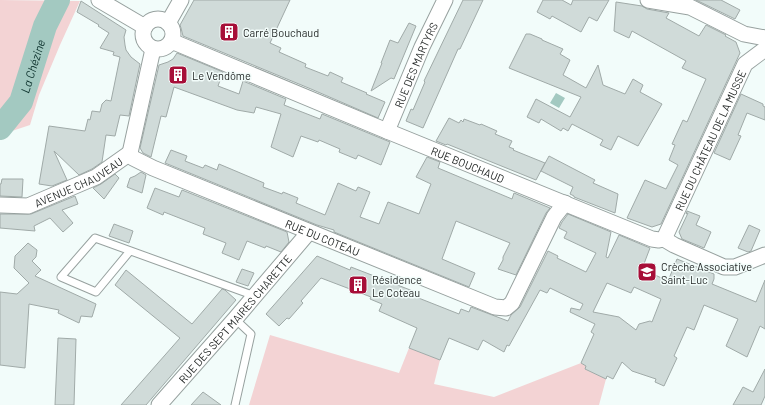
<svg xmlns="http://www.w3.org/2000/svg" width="765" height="405" font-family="Barlow,sans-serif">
<rect width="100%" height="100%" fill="#f2fcfa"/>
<g fill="#f3d3d4">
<polygon points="0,0 80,1 60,45 39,95 30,125 0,135"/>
<polygon points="270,335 399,373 409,348 440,360 434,384 494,397 581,363 586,366 585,369 606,379 599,405 249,405"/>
</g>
<polygon fill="#a3c9c1" points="556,93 565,98 559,108 550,103"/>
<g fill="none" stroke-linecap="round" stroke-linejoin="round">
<path stroke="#a3c9c1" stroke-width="24" id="s1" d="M0,128L21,102L45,26L58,0"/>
</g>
<g fill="#d0dbd9" stroke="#a0aaa8" fill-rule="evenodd">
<polygon points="194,0 290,0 270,43 281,48 279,52 306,64 305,67 328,76 330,72 343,78 341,82 367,93 366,94 385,102 378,118 311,89 183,36 181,28 180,25"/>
<polygon points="463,0 483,0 460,49 458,49 423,128 406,121 411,109 413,110 425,82 424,81"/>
<polygon points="543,0 562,0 571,5 573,0 609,0 597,21 589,17 581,32 552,16 550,19 537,12"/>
<polygon points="696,0 721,0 740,10 735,19"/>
<polygon points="81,1 126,30 124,37 125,45 126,50 131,57 140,64 129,116 120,115 115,136 106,135 102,162 92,169 79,175 54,151 67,180 52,186 39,184 49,126 85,131 88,119 90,120 92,111 100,112 102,104 106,100 111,101 120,57 113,55 114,52 100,48 109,33 98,26 99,25 77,12"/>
<polygon points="616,2 642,6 647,9 669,13 666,18 699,36 706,25 726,35 725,36 736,42 740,53 661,224 652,227 627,218 645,180 666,189 678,165 669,160 675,145 672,144 683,120 687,122 706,79 682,68 686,61 632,31 629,38 614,31"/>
<polygon points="409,23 416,26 394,79 391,78 371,91 382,63 381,63 390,40 398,43"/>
<polygon points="526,34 530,34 542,39 542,40 563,49 560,54 570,60 563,75 586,88 598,65 603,85 625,94 633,79 643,85 640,92 662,104 638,146 618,136 611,150 600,145 603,140 572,124 568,131 563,128 561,131 541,119 539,123 527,117 536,99 570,117 581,97 509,68"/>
<polygon points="177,53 223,72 218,86 239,94 243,81 286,99 284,105 320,119 322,114 390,142 381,165 358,155 356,159 339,152 340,149 319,140 318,142 301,136 293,157 271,147 281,114 256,107 254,113 237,110 174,87 166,117 161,116 151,157 143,153 140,148 159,65 168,62 173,59"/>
<polygon points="741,94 763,104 763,106 765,107 765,120 747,113 738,135 741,136 730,160 714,153"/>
<polygon points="449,118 459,123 461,120 463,122 464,119 480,125 481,124 497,131 495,134 512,141 509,147 514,149 513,150 545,163 536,180 447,144 446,145 436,141"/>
<polygon points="171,150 187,156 185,161 203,168 205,165 217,170 219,164 264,183 263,187 282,194 283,192 298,198 296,203 325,215 338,183 356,191 358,187 370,192 360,217 379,224 388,202 419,214 431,184 416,177 427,157 440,162 438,168 512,199 514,193 550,208 546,213 516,275 498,269 503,260 503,257 510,243 456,221 442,259 475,273 469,287 334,232 334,230 317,225 165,163"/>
<polygon points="549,156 595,180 593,183 618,194 615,213 574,197 574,196 570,194 573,187 541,171"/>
<polygon points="141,172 146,175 142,193 127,187 130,178 135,176"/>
<polygon points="115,174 119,178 104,199 93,188 101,184"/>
<polygon points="2,179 23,179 22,197 0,196 0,184 1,184"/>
<polygon points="155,188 179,197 182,190 287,232 289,242 281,252 266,246 265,248 247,241 239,260 222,253 226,243 203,234 205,228 164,212 163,215 147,208"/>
<polygon points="75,196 78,204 62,210 73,223 63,232 50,218 34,226 35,231 0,228 0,214 31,214"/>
<polygon points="687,211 700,216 696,225 711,232 704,248 682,239 679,232 688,213 686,214"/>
<path d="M568,214L611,232L606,257L608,258L619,235L650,248L642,269L668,281L677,259L714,274V279L712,284L756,302L765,280V329L760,326L747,357L726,346L738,319L704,305L694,330L687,327L674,356L677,358L664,386L655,382L656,379L632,371L622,362L613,379L607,376L606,379L585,369L586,366L581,363L594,334L591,332L595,324L570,312L571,308L580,310L583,304L550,288L547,293L540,290L509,346L507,345L504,352L483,340L478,350L449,338L440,360L409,348L417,328L379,311L382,304L370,299L371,297L321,278L301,301L303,303L289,319L287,318L279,326L266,314L317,256L350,270L351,267L418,293L416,297L459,314L461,309L469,312L471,307L508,321L511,315L520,307L548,251L558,256L557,258L586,272L596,253L564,238L567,232L559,228L562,222ZM607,283L631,293L634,287L661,299L652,322L650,321L639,324L636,330L619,317L593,312Z"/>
<polygon points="114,224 133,231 129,243 109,236"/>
<polygon points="749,225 760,230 751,251 748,252 738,248"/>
<polygon points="28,243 37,250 36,257 32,261 41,270 35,276 96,304 92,317 81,316 79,323 58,313 59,310 29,304 25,368 0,365 0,292 17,294 29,283 14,268 15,256"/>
<polygon points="242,269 254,273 248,286 236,282"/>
<polygon points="126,270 192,324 222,289 225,290 236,300 146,405 121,405 180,338 115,285"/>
<polygon points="58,338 76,339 74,405 55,405"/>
<polygon points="765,369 765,396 761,405 733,405 743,387 753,392"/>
<polygon points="203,392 221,405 191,405"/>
</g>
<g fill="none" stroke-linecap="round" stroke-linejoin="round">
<defs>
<g id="lane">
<polyline points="130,251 96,292 61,277 95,238 255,296"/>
<polyline points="235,405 251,334 235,319"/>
</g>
<g id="street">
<polyline points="99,0 145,27"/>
<polyline points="648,0 690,7 744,34 765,38"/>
<circle cx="158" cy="34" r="15"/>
<polyline points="168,23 181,0"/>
<path id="s2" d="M172,40L176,43L387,131L652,239L659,240L664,239"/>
<path id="s3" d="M153,49L130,153L133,158L153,168L495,307L506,308L512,303L554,217L565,203"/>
<path id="s4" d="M387,131L422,47L445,0"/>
<path id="s5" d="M0,205L28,206L96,177L130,153"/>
<path id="s6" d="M664,239L745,64L765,49"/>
<polyline points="664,239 674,245 724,267 735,267 765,255"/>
<path id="s7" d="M159,405L235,319L309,232"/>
</g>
</defs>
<use href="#lane" stroke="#97a19f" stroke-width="9"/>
<use href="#street" stroke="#97a19f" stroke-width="17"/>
<use href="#lane" stroke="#fff" stroke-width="7"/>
<use href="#street" stroke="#fff" stroke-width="15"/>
</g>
<defs>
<symbol id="building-square" viewBox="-11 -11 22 22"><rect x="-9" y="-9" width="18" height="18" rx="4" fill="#a70e38" stroke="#f2fcfa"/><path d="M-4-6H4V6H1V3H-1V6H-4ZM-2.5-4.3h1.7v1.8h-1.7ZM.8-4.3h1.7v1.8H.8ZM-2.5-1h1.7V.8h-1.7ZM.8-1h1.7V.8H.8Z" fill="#fff"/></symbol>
<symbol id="school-square" viewBox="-11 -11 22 22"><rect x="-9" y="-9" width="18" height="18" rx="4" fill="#a70e38" stroke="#f2fcfa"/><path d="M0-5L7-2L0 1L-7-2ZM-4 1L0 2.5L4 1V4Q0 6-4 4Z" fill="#fff"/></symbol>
</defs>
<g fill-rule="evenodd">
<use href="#building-square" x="218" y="21" width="22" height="22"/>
<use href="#building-square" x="167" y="64" width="22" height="22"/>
<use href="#school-square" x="636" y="261" width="22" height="22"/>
<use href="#building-square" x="347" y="274" width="22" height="22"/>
</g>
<g text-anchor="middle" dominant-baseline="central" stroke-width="3" stroke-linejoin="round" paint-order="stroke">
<g font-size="11" fill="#1f2322" stroke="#f2fcfa" text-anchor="start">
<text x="243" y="32">Carré Bouchaud</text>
<text x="192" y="75">Le Vendôme</text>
<text x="661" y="266">Crèche Associative<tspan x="661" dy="13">Saint-Luc</tspan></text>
<text x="372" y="279">Résidence<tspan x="372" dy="13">Le Coteau</tspan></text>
</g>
<g font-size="11" fill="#1f2322" stroke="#f2fcfa">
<text stroke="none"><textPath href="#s4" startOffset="72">RUE DES MARTYRS</textPath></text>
<text stroke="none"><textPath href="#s6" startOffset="109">RUE DU CHÂTEAU DE LA MUSSE</textPath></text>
<text stroke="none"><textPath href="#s2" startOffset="321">RUE BOUCHAUD</textPath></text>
<text stroke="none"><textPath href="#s5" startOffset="84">AVENUE CHAUVEAU</textPath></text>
<text stroke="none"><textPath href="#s3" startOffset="318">RUE DU COTEAU</textPath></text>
<text stroke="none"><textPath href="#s7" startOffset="115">RUE DES SEPT MAIRES CHARETTE</textPath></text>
</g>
<g font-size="12" font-style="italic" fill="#0c312c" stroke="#f2fcfa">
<text stroke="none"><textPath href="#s1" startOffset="71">La Chézine</textPath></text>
</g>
</g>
</svg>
